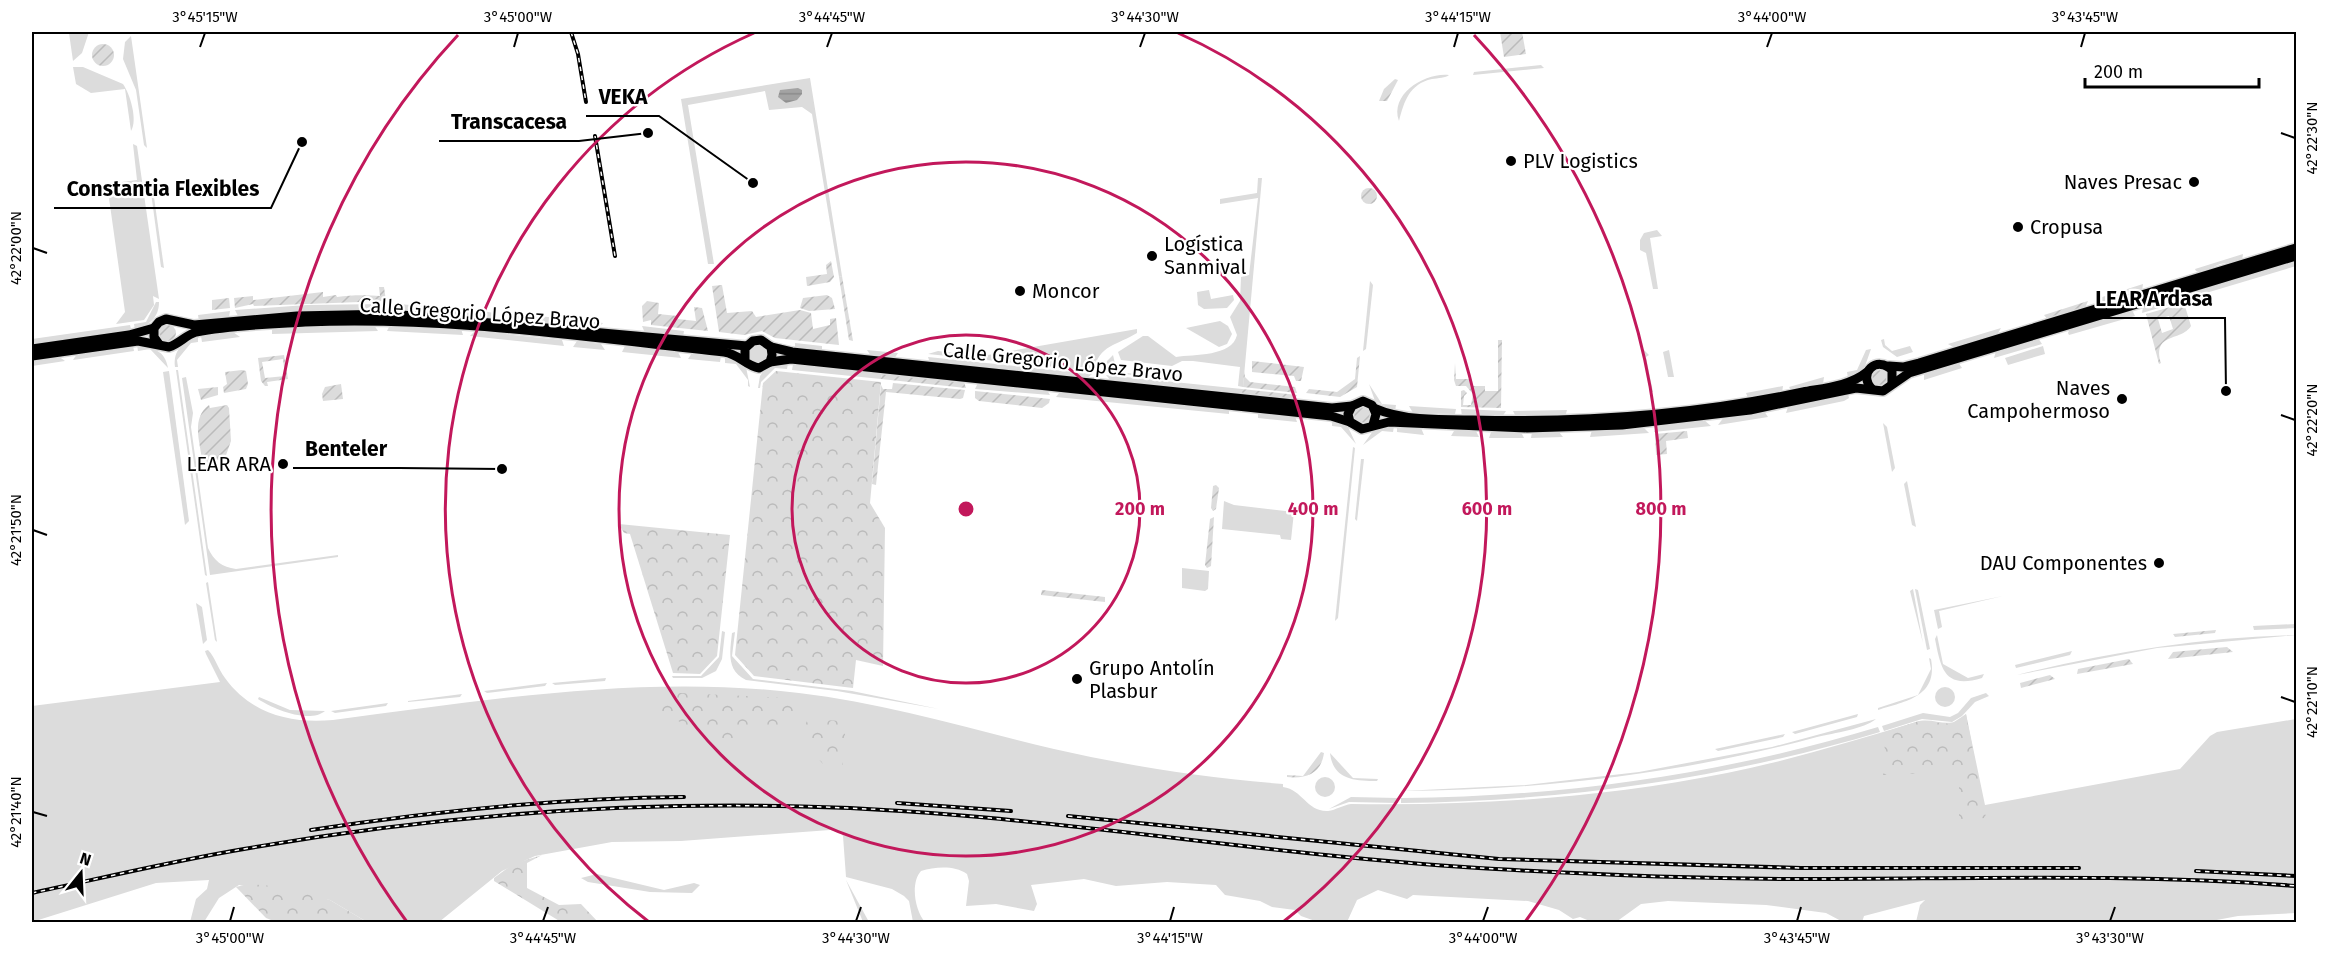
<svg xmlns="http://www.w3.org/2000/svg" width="2328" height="954" font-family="'Fira Sans',sans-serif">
<defs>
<pattern id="forest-crowns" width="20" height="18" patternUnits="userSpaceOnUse" patternTransform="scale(1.5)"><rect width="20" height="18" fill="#dcdcdc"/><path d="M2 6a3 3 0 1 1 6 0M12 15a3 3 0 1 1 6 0" fill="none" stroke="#bbb"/></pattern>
<pattern id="garden-furrows" width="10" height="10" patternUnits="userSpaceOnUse" patternTransform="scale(1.5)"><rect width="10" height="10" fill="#dcdcdc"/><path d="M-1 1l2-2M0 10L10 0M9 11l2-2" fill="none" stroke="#bbb"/></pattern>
<pattern id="water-rules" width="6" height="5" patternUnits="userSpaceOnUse" patternTransform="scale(1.5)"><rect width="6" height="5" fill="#a3a3a3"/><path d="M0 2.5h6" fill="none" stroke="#8b8b8b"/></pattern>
</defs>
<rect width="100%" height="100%" fill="#fff"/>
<g fill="#dcdcdc">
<polygon points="89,32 82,53 73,61 69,33"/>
<polygon points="131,36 147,148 144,145 136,90 123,59 125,42"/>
<polygon points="1541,65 1544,68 1473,75 1474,72"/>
<path d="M73,67H83L123,84C130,94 138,120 131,131L125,89L91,93L76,84Z"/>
<path d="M1449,75C1446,78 1438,78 1432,79C1409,84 1404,102 1399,121C1389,93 1427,72 1449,75Z"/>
<polygon points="810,78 842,276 839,277 812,114 802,107 769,110 765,91 688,105 714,264 708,264 681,99"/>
<polygon points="133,144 137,146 159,299 153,296 154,305 144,320 116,324 125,312 107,184 137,180"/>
<path d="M1258,178H1262L1243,387L1238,386L1240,367L1193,361H1182L1172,366L1121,360L1118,352L1143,336H1148L1176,357C1194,354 1232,357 1237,335L1230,317L1240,301L1241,277L1249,275L1258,198L1220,204V199L1257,193Z"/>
<polygon points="152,183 164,268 161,267 150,185"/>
<polygon points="1657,230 1662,236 1650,238 1658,289 1653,289 1646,253 1640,250 1640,240 1644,233"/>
<polygon points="2243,254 2242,261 2220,264 2201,273 2196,271 2195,269"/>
<polygon points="2296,259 2296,266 2196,296 2198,289"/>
<polygon points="1370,281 1373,285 1366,349 1363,351"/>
<polygon points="2143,284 2142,291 2101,303 2096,299"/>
<polygon points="1209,290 1211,299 1233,295 1234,300 1227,308 1204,309 1198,305 1197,292"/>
<polygon points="2178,296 2183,301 2142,313 2143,307"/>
<path d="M156,302H159C159,318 149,325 135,330L134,324L146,322Z"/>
<polygon points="384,304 374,310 304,311 238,316 235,310 307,305"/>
<polygon points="396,304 470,309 494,313 492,317 404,311"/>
<polygon points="2132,310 2135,316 2069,335 2068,333 2070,328"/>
<polygon points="230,311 229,317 199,321 198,315"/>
<polygon points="511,313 603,323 598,328 514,320"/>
<polygon points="1220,321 1228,326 1232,334 1227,344 1219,347 1186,328"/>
<polygon points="130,325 131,329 125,332 32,345 32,339"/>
<polygon points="374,325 378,331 272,334 272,330 276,328"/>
<polygon points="390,325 461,329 463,335 387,331"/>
<polygon points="642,326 684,331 683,337 645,333"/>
<polygon points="2001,328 1997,335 1955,348 1948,344"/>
<path d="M1137,329V333C1118,345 1098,345 1094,371L928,354L938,351L982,356Z"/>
<polygon points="475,331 562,340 564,346 470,336"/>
<polygon points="233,332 240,337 202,342 201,336"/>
<path d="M198,336V342L191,343L177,360L178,367H175C173,350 183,342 198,336Z"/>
<polygon points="2038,338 2042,344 1994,358 1996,351"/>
<polygon points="1884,339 1885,345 1892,351 1910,346 1913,352 1897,357 1883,347 1881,340"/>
<polygon points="577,341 601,344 605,350 573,347"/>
<polygon points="795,343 822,346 822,350 795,349"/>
<circle cx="758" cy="354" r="10"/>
<path d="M137,345C153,348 165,350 168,368L150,349L138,351Z"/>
<polygon points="133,346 134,351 73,360 77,354"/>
<polygon points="625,346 678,352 681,358 622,352"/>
<polygon points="2043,346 2045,354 2008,365 2005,358"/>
<polygon points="1642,348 1649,355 1646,357 1653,392 1650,392"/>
<polygon points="1871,349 1864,369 1848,378 1847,372 1857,370 1866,350"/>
<polygon points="867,350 898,353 894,359 871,356"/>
<polygon points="1669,350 1674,377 1668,377 1663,352"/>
<polygon points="692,353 721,356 720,362 688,359"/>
<polygon points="1113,355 1117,372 1155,376 1156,373 1176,375 1181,380 1105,372 1107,361"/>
<polygon points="58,356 65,361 32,366 32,360"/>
<polygon points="725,357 746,367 750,387 748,386 748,380 736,364 725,363"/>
<polygon points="928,357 1092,374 1086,379 930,363"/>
<polygon points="1958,362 1962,368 1924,380 1924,373 1953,366"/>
<polygon points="788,363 787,369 775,368 761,382 760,388 758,388 760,376 766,368"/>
<polygon points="793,364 882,373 881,379 792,370"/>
<polygon points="176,370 178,370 207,576 205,575"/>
<polygon points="169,371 189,521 185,525 163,372"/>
<polygon points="1106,375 1242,389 1242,395 1111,381"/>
<path d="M186,377L193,413L191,427L208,548C214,561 222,567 236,569L338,555V557L210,575L182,378Z"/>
<polygon points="1824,377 1823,384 1791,390 1789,387"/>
<polygon points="978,383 1047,390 1050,395 975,389"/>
<polygon points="1369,384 1382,404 1396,405 1395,411 1375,401"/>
<polygon points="1783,386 1782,393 1748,398 1746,393"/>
<polygon points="1060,392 1229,409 1229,414 1056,397"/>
<polygon points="1848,394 1849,398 1844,401 1786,413 1788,407"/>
<polygon points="1409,406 1456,409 1455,414 1413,413"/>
<polygon points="1461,409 1506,411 1502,417 1462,416"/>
<polygon points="1567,410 1565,417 1516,417 1513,411"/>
<polygon points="1764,411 1768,417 1718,425 1724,417"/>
<polygon points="1258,412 1295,416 1297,422 1258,418"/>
<polygon points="1332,420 1348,427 1356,444 1341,427 1332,426"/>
<polygon points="1704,420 1711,426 1654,432 1657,426"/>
<polygon points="1883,423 1887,427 1895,468 1892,472"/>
<polygon points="1394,426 1393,432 1382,431 1363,445 1373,431"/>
<polygon points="1397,426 1421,428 1424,435 1397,432"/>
<polygon points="1643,427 1649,433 1590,437 1592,430"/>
<polygon points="1454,431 1476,431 1479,437 1451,436"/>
<polygon points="1491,432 1521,432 1524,438 1489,438"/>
<polygon points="1532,432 1559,432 1563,437 1531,438"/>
<polygon points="1353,447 1355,448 1338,618 1335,621"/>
<polygon points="1361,459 1364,459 1357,521 1355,519"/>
<polygon points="1907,481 1916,527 1912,525 1904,484"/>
<polygon points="1224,501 1234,505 1294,512 1291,540 1281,539 1280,535 1222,529"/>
<polygon points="1182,568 1209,571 1208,589 1205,591 1182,588"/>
<polygon points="208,582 217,642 215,640 206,583"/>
<polygon points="1913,589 1923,643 1910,591"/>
<polygon points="1915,589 1918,590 1930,649 1927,650"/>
<polygon points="2003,596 1939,611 1942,627 1938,629 1934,610"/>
<polygon points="196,603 202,607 207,640 203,644"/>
<polygon points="2296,624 2296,628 2254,630 2253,626"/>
<polygon points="722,631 725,632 722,659 716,671 702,678 673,678 672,676 701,676 719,657"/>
<path d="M735,632L732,656L753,679L852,691L939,709L837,691L746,680C726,671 730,651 732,633Z"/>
<path d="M1937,635L1943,664L1968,678L1984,674L1982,678C1945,689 1941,670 1935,639Z"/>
<path d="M2296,635L2157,648L2017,675C2109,652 2202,637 2296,635Z"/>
<path d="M208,650C215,657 218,669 225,678C251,714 291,724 333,720C488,700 642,674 799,693C886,703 969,729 1054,749C1129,766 1206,778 1283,784V787C1303,790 1307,812 1328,811C1336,810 1343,805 1351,804C1477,806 1602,798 1727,773C1791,760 1853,741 1916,722C1935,716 1950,732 1966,714L1985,805L2180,769L2210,736L2217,732L2296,719V913L2238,916L2206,922H1916L1920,905L1925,900L1864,916L1862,922H1843L1826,913L1766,905L1668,901L1641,904L1616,922H1592L1580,917L1573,919L1559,910L1528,901L1413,895L1407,899L1378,890L1357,900L1347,922H1318L1301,916L1295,910L1272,907L1260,901L1225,895L1216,885L1167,882L1116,886L1084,879L1031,885L1037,904L1034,911L996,904L966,906L969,881L967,874C954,865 935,867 921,871C910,883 915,911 925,922H913L909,901L904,896L892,889L846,877L843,836L839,831L830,830L681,841L612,842L535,856L502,871L439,922H367L330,900L239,885L219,898L204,922H190L196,899L207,889L209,880L156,883L32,922V706L220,682L206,654L205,651Z"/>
<polygon points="2072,651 2070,655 2016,668 2015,665"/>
<path d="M1929,658L1931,659C1938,697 1906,701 1878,710V708L1918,695L1931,669Z"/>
<polygon points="606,678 605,681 555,685 552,683"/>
<polygon points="547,683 545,686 487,693 484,691"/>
<circle cx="1945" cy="697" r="10"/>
<polygon points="1986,693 1989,696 1975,702 1962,716 1952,722 1922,719 1884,731 1882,726 1923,713 1950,717 1958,713 1971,698"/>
<polygon points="462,694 460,697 408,702 408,701"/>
<path d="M259,697L290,710L325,711C309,724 273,709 258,699Z"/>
<polygon points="388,703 386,706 335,713 331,711"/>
<polygon points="1858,714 1857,717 1795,734 1792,732"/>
<path d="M1876,719C1864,729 1834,733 1817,737C1681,774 1542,790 1402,791L1526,785L1639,772L1772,747Z"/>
<path d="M1878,727L1880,732C1723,779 1565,801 1401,803V798C1564,797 1723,774 1878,727Z"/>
<polygon points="1785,734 1783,737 1718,751 1715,749"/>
<path d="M1330,753L1353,778L1378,779L1377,781C1355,781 1333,780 1330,753Z"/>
<circle cx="1325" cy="787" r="10"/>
<polygon points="1351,797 1398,798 1398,803 1349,802 1329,809"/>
<polygon points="597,874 664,890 694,883 700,885 692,893 650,892 588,882 581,878"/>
<polygon points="846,880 869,922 863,922"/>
</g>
<g fill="url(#forest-crowns)">
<polygon points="776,371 881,382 870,503 885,528 883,666 856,660 853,688 754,676 735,655 763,383"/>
<polygon points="619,524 730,535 717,656 700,674 673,673 630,534 624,533"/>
<polygon points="678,693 790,698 796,709 790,722 722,742 708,738 659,710"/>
<polygon points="1966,714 1986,818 1959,819 1959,771 1952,766 1934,773 1883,775 1886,755 1882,733 1919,721 1951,724"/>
<polygon points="809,716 817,720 846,721 842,772 831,773 800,738"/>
<polygon points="542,855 527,863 527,888 559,905 581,904 598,922 561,922 494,881 494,878 513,864"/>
<polygon points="248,884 286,887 330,900 367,922 276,922 266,918 236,887"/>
</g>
<g fill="url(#garden-furrows)" fill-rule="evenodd">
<polygon points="1500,32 1522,32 1526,54 1504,57"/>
<circle cx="103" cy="55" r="11"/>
<polygon points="1395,79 1398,80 1387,101 1379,101 1384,89"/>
<circle cx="1369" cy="196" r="8"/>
<polygon points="831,261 834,277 830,282 807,286 806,277 827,274 826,265"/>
<polygon points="842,276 853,341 849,340 839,277"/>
<polygon points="722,285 727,313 752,311 756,317 800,310 811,313 813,329 830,325 830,319 836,318 839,345 775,338 762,331 744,335 719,332 712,286"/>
<path d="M379,287H384L386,301L254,306L253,304L235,308L234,298L253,296V300L323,292V297L336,295L337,297C350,295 367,295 380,296Z"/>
<polygon points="827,295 832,298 835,309 809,311 800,308 803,298"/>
<polygon points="229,298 230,308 212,310 212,300"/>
<polygon points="647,301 659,303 658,314 678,316 678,319 696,321 694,307 702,308 708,331 651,325 651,320 643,322 642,306"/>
<polygon points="2088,301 2085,308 2048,320 2044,315"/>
<path d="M2184,303L2191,326C2181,342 2152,332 2161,363L2159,364L2146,314ZM2169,316L2173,329L2162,333L2158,319Z"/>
<circle cx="167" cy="333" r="9"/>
<polygon points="1498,340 1502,340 1501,408 1461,407 1461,391 1464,390 1467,393 1464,396 1463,405 1471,405 1473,394 1466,386 1456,386 1454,380 1455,363 1456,379 1471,379 1471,386 1485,386 1485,391 1498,391"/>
<path d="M284,355L288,379L267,382L268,386H265L261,381L258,358ZM283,359L285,376L265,378L262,362Z"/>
<polygon points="1360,356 1357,387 1340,397 1306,393 1309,389 1337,392 1355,379 1357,358"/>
<polygon points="1252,361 1304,367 1301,381 1296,381 1294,376 1252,372"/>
<circle cx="1880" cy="378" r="8"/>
<polygon points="242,370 246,371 248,384 246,389 224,393 223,387 227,384 225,372"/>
<polygon points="1244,371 1245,377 1250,382 1295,387 1297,393 1243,387"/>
<polygon points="882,373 964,382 966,388 881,379"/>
<polygon points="893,383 965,390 963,398 960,399 886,392 876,485 872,484 881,385 883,389 892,389"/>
<polygon points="341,384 343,399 323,401 322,394 325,387"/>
<polygon points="218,387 218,395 201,400 198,389"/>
<polygon points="1242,389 1297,395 1294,400 1242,395"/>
<polygon points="975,391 1050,399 1049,403 1042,408 979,401 975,398"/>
<path d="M209,405L210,408L227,405L229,408L231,441L225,458L208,463L202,460C200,441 191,418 209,405Z"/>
<circle cx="1362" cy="415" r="9"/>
<polygon points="1687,431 1688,438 1666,441 1667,454 1656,455 1655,434"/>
<polygon points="1216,485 1219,488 1216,509 1213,511 1211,508 1213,486"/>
<polygon points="1214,517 1211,566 1207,568 1205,565 1210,519"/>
<polygon points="1042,590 1105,597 1105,602 1041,595"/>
<polygon points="2216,630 2215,633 2175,637 2173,634"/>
<polygon points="2227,647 2233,652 2168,659 2173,652"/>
<polygon points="2129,659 2133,664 2077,674 2078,669"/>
<polygon points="2050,675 2055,679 2021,688 2020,683"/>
<path d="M1321,752L1324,753C1321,774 1306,779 1287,777V775L1303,776Z"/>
</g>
<polygon fill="url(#water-rules)" points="798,88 802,90 802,94 797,100 786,103 778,97 780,90"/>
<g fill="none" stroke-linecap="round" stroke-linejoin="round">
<defs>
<g id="major">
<polyline points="159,344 154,337 154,328 159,322 166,319 194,325 297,316 391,314 747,346"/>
<polyline points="771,347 792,352 1332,408 1352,406"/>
<polyline points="32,349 129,335 154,328"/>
<path d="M32,356L138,341L169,347C179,344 186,335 196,332C231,325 270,324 305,322C445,316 585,337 724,352C739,354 746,366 759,368L770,362L772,355L771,347L761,340L753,341L745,348V360"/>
<polyline points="770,362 791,359 1331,416 1350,422"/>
<polyline points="1889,366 1903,367 1919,363 2296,248"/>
<path d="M1872,389C1857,373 1877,355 1892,370V384"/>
<path d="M1374,408C1403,421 1442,420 1473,420C1584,423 1694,415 1803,392C1824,388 1850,386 1867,372"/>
<polyline points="1373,425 1376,414 1372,405 1363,401 1352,406 1348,414 1350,422 1362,429 1389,422 1527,428 1622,425 1750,410 1856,388 1883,391 1909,373 2296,256"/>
</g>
</defs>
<use href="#major" stroke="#dbdbdb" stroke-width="12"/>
<use href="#major" stroke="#000" stroke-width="9"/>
<defs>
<g id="rail">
<polyline points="571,32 578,54 586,102"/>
<polyline points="595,136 615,256"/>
<polyline points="897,803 1011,811"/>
<polyline points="1068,816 1499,859 1801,868 2079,868"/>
<path d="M311,830C434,811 560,798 684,797"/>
<polyline points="2196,871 2296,876"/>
<path d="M32,893C102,878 173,861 244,849C420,818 601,803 779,806C1020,809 1257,856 1496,869C1599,875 1702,879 1805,879C1969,879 2133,873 2296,886"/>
</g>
</defs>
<use href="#rail" stroke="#000" stroke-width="4"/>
<use href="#rail" stroke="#fff" stroke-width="1.5" stroke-dasharray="4.5" stroke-linecap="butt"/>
</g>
<path fill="none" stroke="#000" stroke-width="2" d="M200,47L205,33M514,47L518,33M827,47L832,33M1140,47L1145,33M1454,47L1458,33M1767,47L1772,33M2081,47L2085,33M2281,133L2295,138M33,248L47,253M2281,415L2295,420M33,530L47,535M2281,697L2295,702M33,812L47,816M230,921L234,907M543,921L548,907M856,921L861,907M1170,921L1174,907M1483,921L1488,907M1797,921L1801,907M2110,921L2115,907"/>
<g fill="none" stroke="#c2185b" stroke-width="3">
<circle cx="966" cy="509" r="174"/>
<circle cx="966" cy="509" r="347"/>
<path d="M649 922A521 521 0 0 1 754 33M1178 33A521 521 0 0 1 1283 922"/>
<path d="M407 922A695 695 0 0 1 458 35M1474 35A695 695 0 0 1 1525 922"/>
</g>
<g fill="#000" stroke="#fff" stroke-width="2">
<circle cx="1511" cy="161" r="6"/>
<circle cx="2194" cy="182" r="6"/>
<circle cx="2018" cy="227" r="6"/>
<circle cx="1152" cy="256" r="6"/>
<circle cx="1020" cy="291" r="6"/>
<circle cx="2122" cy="399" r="6"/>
<circle cx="283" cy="464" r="6"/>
<circle cx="2159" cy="563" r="6"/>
<circle cx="1077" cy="679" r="6"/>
</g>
<g text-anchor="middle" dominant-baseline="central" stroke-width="4.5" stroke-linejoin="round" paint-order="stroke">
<g font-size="20" fill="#000" stroke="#fff" text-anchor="start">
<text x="1523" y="161">PLV Logistics</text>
<text x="2182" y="182" text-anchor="end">Naves Presac</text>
<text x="2030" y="227">Cropusa</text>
<text x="1164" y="244">Logística<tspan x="1164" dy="23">Sanmival</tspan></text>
<text x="1032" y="291">Moncor</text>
<text x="2110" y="388" text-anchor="end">Naves<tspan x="2110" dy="23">Campohermoso</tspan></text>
<text x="271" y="464" text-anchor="end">LEAR ARA</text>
<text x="2147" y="563" text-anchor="end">DAU Componentes</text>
<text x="1089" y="668">Grupo Antolín<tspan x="1089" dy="23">Plasbur</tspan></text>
</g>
<g font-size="20" fill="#000" stroke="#fff">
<text transform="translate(480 313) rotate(4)">Calle Gregorio López Bravo</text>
<text transform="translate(1063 362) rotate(6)">Calle Gregorio López Bravo</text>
</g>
</g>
<circle cx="966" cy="509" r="9" fill="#c2185b" stroke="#fff" stroke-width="3"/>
<g font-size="18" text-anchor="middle" font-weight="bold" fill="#c2185b" stroke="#fff" stroke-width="4.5" stroke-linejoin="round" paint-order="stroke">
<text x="1140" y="515">200 m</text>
<text x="1313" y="515">400 m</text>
<text x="1487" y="515">600 m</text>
<text x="1661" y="515">800 m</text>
</g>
<path fill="none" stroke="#000" stroke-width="2" d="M753 183L659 116H586M648 133L579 141H439M302 142L271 208H54M2226 391L2225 318H2084M502 469L399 468H293"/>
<g fill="#000" stroke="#fff" stroke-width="2">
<circle cx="753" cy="183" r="6"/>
<circle cx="648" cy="133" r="6"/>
<circle cx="302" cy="142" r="6"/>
<circle cx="2226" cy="391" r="6"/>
<circle cx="502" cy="469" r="6"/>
</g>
<g font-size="21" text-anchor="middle" font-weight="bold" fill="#000" stroke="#fff" stroke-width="4.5" stroke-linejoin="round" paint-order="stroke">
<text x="623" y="104">VEKA</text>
<text x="509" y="129">Transcacesa</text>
<text x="163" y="196">Constantia Flexibles</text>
<text x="2154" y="306">LEAR Ardasa</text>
<text x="346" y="456">Benteler</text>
</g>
<rect width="2328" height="954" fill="none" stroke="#ffffff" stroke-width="66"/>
<g transform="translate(81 873) rotate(18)" stroke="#ffffff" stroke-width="4.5" paint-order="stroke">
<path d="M0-4.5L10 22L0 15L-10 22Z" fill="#000000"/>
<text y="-9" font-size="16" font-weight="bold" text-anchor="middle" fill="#000000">N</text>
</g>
<path d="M2085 78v9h174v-9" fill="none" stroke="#000000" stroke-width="3"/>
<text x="2094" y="78" font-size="18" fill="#000000" stroke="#ffffff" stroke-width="4.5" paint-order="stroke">200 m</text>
<rect x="33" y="33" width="2262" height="888" fill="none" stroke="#000" stroke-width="2"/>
<g font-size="15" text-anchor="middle" fill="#000">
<text x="205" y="22">3°45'15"W</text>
<text x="518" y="22">3°45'00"W</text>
<text x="832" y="22">3°44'45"W</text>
<text x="1145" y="22">3°44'30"W</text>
<text x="1458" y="22">3°44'15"W</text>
<text x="1772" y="22">3°44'00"W</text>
<text x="2085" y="22">3°43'45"W</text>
<text transform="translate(2312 138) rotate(-90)" y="5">42°22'30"N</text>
<text transform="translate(16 248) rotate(-90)" y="5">42°22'00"N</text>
<text transform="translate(2312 420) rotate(-90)" y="5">42°22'20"N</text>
<text transform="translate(16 530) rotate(-90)" y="5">42°21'50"N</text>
<text transform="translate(2312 702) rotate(-90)" y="5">42°22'10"N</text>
<text transform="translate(16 812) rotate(-90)" y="5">42°21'40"N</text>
<text x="230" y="943">3°45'00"W</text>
<text x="543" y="943">3°44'45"W</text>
<text x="856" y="943">3°44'30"W</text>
<text x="1170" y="943">3°44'15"W</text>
<text x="1483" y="943">3°44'00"W</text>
<text x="1797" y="943">3°43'45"W</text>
<text x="2110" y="943">3°43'30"W</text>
</g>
</svg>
